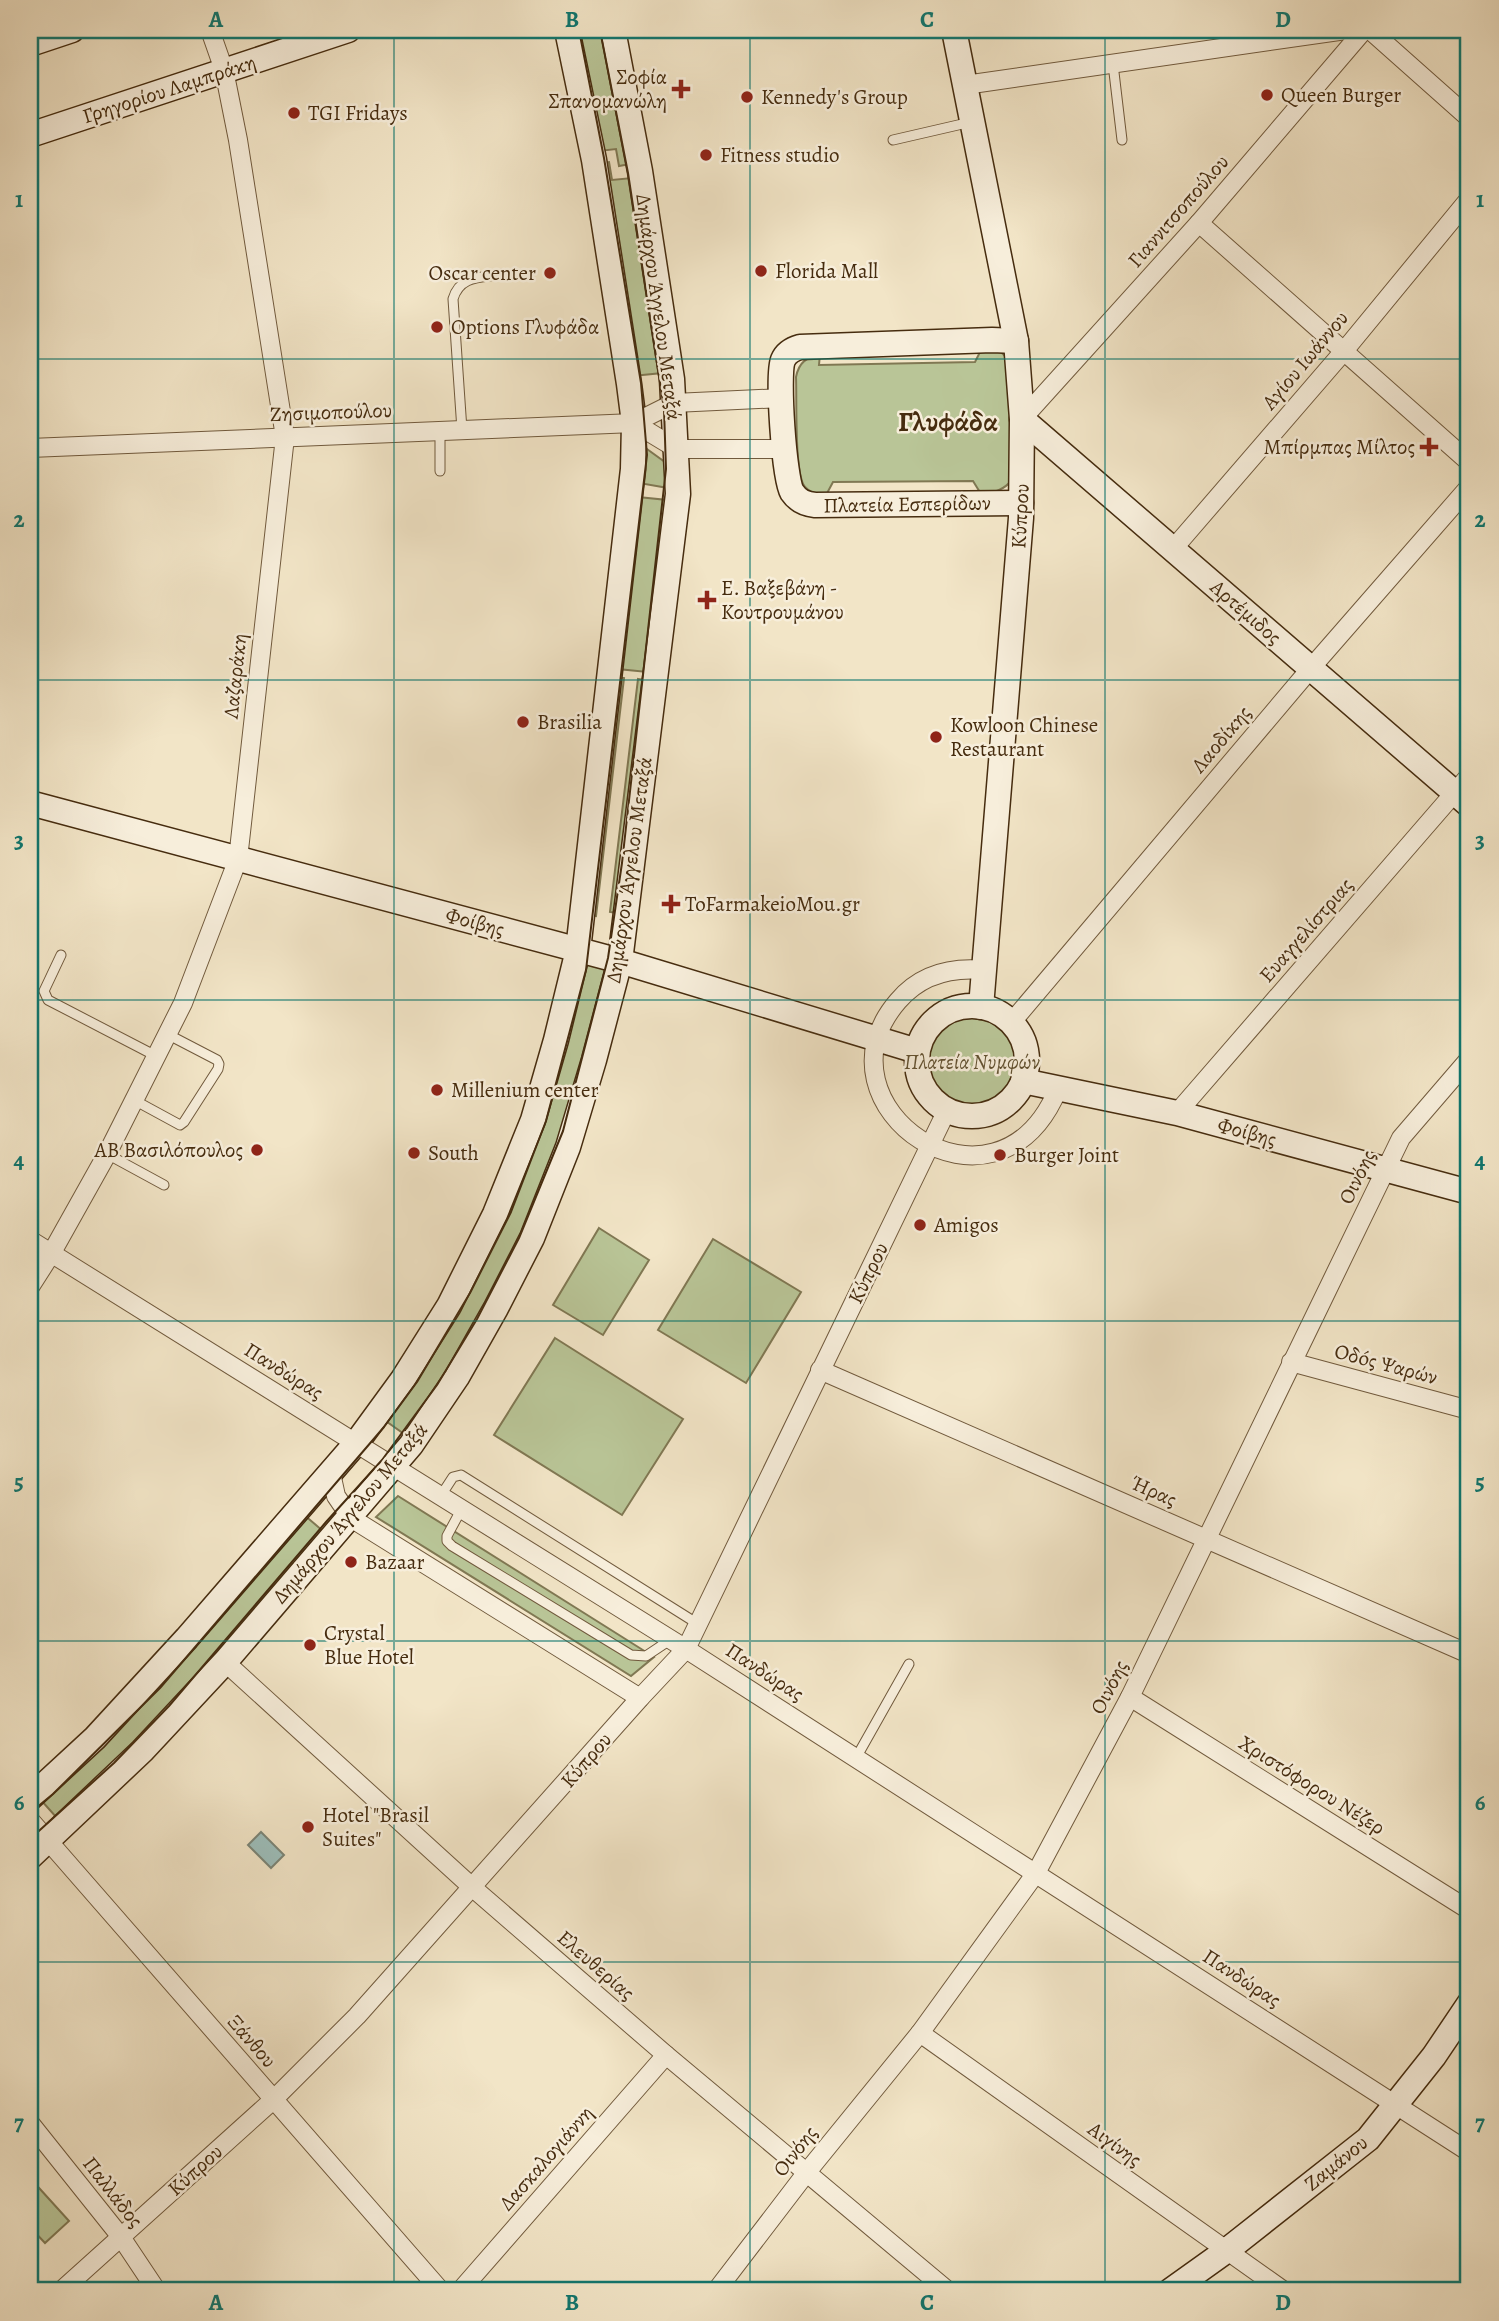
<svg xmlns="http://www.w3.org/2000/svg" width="1499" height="2321" font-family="Alegreya,serif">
<rect width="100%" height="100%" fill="#f2e5c7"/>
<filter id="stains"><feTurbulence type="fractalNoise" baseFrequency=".00286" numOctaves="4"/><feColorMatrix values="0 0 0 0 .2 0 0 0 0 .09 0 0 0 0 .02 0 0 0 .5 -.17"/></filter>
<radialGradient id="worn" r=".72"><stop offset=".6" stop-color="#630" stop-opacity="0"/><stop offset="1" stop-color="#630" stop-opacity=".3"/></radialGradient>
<g fill="#b9c597" stroke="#807853" stroke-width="2">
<polygon points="574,30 604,30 630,164 619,166 616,149 599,151"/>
<polygon points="609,162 612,180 632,178 662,373 633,376 601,163"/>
<path d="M982,348L999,350L1011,362L1012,480C1003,491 994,492 981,494L973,481L833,482L825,497C818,495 810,493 805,487C794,474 797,398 796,377C799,362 806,358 820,354L819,365L975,362Z"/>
<polygon points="640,444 669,465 668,488 639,483"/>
<polygon points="638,497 667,500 647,672 618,669"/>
<polygon points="617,677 624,678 596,916 589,915"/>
<polygon points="638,679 645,680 617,913 610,912"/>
<polygon points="582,962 609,970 567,1127 498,1288 407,1436 383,1419 434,1346"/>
<circle cx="972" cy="1062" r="44"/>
<polygon points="599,1228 649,1260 603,1335 553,1305"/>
<polygon points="713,1239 801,1292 746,1383 658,1330"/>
<polygon points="555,1338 683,1419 622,1515 494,1435"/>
<polygon points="398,1496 654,1657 631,1676 376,1517"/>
<polygon points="303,1514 323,1531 202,1674 57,1818 40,1799"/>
<polygon points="30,2178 69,2221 45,2243 30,2227"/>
</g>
<polygon fill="#9cbebb" stroke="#7a8476" stroke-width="2" points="261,1832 284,1855 271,1868 248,1845"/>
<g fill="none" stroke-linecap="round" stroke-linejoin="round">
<defs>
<g id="lane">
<polyline points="1113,64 1122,140"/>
<polyline points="893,140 971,122"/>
<path d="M462,430L453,299C460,275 481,278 503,274"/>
<polyline points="440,471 440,431"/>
<polyline points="61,955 44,991 48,1000 156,1056"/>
<polyline points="134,1100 180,1125 184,1122 218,1069 219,1064 217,1060 167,1034"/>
<polyline points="107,1154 164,1185"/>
<polyline points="440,1497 453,1477 461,1475 698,1624"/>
<polyline points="461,1510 447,1536 447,1541 452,1546 631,1655 646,1656 670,1640"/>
<polyline points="856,1758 909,1664"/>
</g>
<g id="street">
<polyline points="1370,30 1469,118"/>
<polyline points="965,85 1346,30"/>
<polyline points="1199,223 1469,462"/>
<polyline points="1022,419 1199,223 1364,30"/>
<polyline points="634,423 677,449 785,449"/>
<polyline points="30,448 634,423 674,403 782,398"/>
<polyline points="1173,549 1344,351 1469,199"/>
<path d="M984,970C951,967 920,975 898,1001C807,1106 996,1237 1058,1089"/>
<polyline points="1011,1023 1311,668 1469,487"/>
<polyline points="1177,1113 1469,776"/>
<polyline points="30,1240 686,1649 1469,2152"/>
<polyline points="30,1287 51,1254 107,1154 183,1003 238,859 285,437 238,140 224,70 210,30"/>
<polyline points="1291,1362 1469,1410"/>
<polyline points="820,1370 1469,1654"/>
<polyline points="331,1473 336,1496 351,1518 640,1698"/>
<polyline points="225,1662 473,1888 666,2055 948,2291"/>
<polyline points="1130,1697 1469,1910"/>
<polyline points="30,1820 441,2291"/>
<polyline points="920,2033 1284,2291"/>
<polyline points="30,2123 121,2237 157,2291"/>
<polyline points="61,2291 273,2100 357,2016 640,1698 686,1649 947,1110"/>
<polyline points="460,2291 666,2055"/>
<polyline points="716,2291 807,2172 920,2033 1036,1873 1130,1697 1401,1138 1469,1059"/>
</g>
<g id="secondary">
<polyline points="954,30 1016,341 1022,419 1021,518 981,1007"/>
<polyline points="30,44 72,30"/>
<polyline points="30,135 348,30"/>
<path d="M1016,341L992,340L800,347C793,349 786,353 783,360C777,374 784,478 792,492C798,501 805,504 815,505L1021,503"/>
<polyline points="1022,419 1469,805"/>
<polyline points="30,803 620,961 917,1051"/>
<circle cx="972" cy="1061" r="55"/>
<polyline points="1023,1081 1177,1113 1469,1192"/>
<polyline points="30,1798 95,1738 187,1638 357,1442 403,1379 449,1306 495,1214 533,1120 556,1040 578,950 633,469 634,423 629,384 594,160 567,30"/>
<polyline points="30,1857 142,1751 225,1662 411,1445 457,1377 496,1308 532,1238 568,1147 594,1060 620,961 678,494 672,379 640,171 613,30"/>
<polyline points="1170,2291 1226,2251 1368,2139 1434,2056 1469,2004"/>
</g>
</defs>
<use href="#lane" stroke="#715a3d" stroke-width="11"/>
<use href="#street" stroke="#715a3d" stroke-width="20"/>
<use href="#secondary" stroke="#462c0f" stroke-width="27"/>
<use href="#lane" stroke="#f7eedb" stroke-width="9"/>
<use href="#street" stroke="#f7eedb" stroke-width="18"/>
<use href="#secondary" stroke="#f7eedb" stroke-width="24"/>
<g stroke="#462c0f" stroke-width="2">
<polyline points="30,1813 53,1794 160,1688 384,1427 417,1382 470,1293 511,1212 546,1121 586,970 647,455 641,383 604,158 579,30"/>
<polyline points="30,1839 114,1763 169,1706 326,1522 382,1460 437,1385 477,1319 519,1238 563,1131 608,958 622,863 666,469 664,409 628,173 600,30"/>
</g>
</g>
<path fill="none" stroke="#0f766e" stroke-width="2" stroke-opacity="0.55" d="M394,30V2291M750,30V2291M1105,30V2291M30,359H1469M30,680H1469M30,1000H1469M30,1321H1469M30,1641H1469M30,1962H1469"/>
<g fill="#8f2418" stroke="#f7eedb" stroke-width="2.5">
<path d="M677.5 78.5h7v7h7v7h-7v7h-7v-7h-7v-7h7z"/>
<circle cx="1267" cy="95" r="7"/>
<circle cx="747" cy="97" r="7"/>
<circle cx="294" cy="113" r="7"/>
<circle cx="706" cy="155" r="7"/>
<circle cx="761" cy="271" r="7"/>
<circle cx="550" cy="273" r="7"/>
<circle cx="437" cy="327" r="7"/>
<path d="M1425.5 436.5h7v7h7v7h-7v7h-7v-7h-7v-7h7z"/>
<path d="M703.5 589.5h7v7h7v7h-7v7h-7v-7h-7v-7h7z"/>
<circle cx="523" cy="722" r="7"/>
<circle cx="936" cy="737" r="7"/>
<path d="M667.5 893.5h7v7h7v7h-7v7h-7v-7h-7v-7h7z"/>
<circle cx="437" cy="1090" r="7"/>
<circle cx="257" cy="1150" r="7"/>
<circle cx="414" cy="1153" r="7"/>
<circle cx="1000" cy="1155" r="7"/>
<circle cx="920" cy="1225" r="7"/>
<circle cx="351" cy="1562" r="7"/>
<circle cx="310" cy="1645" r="7"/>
<circle cx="308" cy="1827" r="7"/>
</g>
<g text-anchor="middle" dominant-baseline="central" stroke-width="5" stroke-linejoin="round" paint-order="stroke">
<g font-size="21" fill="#462c0f" stroke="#f7eedb" text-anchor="start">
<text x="667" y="77" text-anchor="end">Σοφία<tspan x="667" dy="24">Σπανομανώλη</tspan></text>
<text x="1281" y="95">Queen Burger</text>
<text x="761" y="97">Kennedy's Group</text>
<text x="308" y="113">TGI Fridays</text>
<text x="720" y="155">Fitness studio</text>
<text x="775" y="271">Florida Mall</text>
<text x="536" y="273" text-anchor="end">Oscar center</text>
<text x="451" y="327">Options Γλυφάδα</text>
<text x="1415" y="447" text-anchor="end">Μπίρμπας Μίλτος</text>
<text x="721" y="588">Ε. Βαξεβάνη -<tspan x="721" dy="24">Κουτρουμάνου</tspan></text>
<text x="537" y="722">Brasilia</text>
<text x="950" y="725">Kowloon Chinese<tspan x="950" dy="24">Restaurant</tspan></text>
<text x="685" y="904">ToFarmakeioMou.gr</text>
<text x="451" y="1090">Millenium center</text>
<text x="243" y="1150" text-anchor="end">ΑΒ Βασιλόπουλος</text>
<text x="428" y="1153">South</text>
<text x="1014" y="1155">Burger Joint</text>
<text x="934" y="1225">Amigos</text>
<text x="365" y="1562">Bazaar</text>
<text x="324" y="1633">Crystal<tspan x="324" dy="24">Blue Hotel</tspan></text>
<text x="322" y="1815">Hotel "Brasil<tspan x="322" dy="24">Suites"</tspan></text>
</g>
<g font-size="21" fill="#462c0f" stroke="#f7eedb">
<text transform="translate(169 89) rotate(-18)">Γρηγορίου Λαμπράκη</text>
<text transform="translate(1178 211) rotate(-49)">Γιαννιτσοπούλου</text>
<text transform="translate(659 307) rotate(82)">Δημάρχου Άγγελου Μεταξά</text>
<text transform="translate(1305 360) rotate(-50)">Αγίου Ιωάννου</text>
<text transform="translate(331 412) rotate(-2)">Ζησιμοπούλου</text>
<text transform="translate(907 504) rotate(-1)">Πλατεία Εσπερίδων</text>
<text transform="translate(1020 516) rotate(-87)">Κύπρου</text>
<text transform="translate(1246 612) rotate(41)">Αρτέμιδος</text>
<text transform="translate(235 676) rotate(-84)">Λαζαράκη</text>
<text transform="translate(1221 739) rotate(-50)">Λαοδίκης</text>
<text transform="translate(629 870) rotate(-82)">Δημάρχου Άγγελου Μεταξά</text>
<text transform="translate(475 922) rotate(15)">Φοίβης</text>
<text transform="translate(1306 930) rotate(-49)">Ευαγγελίστριας</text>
<text transform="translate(1247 1132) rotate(15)">Φοίβης</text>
<text transform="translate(1357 1177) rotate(-64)">Οινόης</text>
<text transform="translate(868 1273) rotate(-64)">Κύπρου</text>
<text transform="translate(1386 1364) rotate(15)">Οδóς Ψαρών</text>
<text transform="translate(284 1371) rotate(32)">Πανδώρας</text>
<text transform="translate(1154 1491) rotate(24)">Ήρας</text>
<text transform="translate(350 1513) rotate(-50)">Δημάρχου Άγγελου Μεταξά</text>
<text transform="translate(765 1672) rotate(33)">Πανδώρας</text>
<text transform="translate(1109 1687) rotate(-63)">Οινόης</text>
<text transform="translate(586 1760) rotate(-49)">Κύπρου</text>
<text transform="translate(1312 1785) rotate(32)">Χριστόφορου Νέζερ</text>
<text transform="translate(596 1965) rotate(41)">Ελευθερίας</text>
<text transform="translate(1242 1978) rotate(33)">Πανδώρας</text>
<text transform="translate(252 2041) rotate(49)">Ξάνθου</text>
<text transform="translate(1115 2144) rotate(36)">Αιγίνης</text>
<text transform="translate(795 2151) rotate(-52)">Οινόης</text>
<text transform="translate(546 2158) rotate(-49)">Δασκαλογιάννη</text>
<text transform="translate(1336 2163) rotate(-39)">Ζαμάνου</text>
<text transform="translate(195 2170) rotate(-42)">Κύπρου</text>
<text transform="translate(113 2192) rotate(52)">Παλλάδος</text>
</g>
<g font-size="21" font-style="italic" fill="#635231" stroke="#f7eedb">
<text x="972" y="1062">Πλατεία Νυμφών</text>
</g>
<g font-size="28" font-weight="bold" fill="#462c0f" stroke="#f7eedb">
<text x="948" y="422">Γλυφάδα</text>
</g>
</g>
<rect width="1499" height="2321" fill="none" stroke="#f2e5c7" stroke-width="77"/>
<rect x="38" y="38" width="1422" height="2244" fill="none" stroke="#0f766e" stroke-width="2.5"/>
<g font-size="23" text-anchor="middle" font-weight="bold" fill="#0f766e">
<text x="216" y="27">A</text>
<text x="572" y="27">B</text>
<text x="927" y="27">C</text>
<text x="1283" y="27">D</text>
<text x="19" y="207">1</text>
<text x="1480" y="207">1</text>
<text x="19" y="527">2</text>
<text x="1480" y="527">2</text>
<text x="19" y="848">3</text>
<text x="1480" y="848">3</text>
<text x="19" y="1168">4</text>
<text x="1480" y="1168">4</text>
<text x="19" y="1489">5</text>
<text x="1480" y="1489">5</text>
<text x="19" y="1810">6</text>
<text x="1480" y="1810">6</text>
<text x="19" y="2130">7</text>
<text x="1480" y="2130">7</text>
<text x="216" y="2310">A</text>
<text x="572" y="2310">B</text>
<text x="927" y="2310">C</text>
<text x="1283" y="2310">D</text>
</g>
<rect width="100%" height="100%" filter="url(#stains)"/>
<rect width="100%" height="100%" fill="url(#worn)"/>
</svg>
